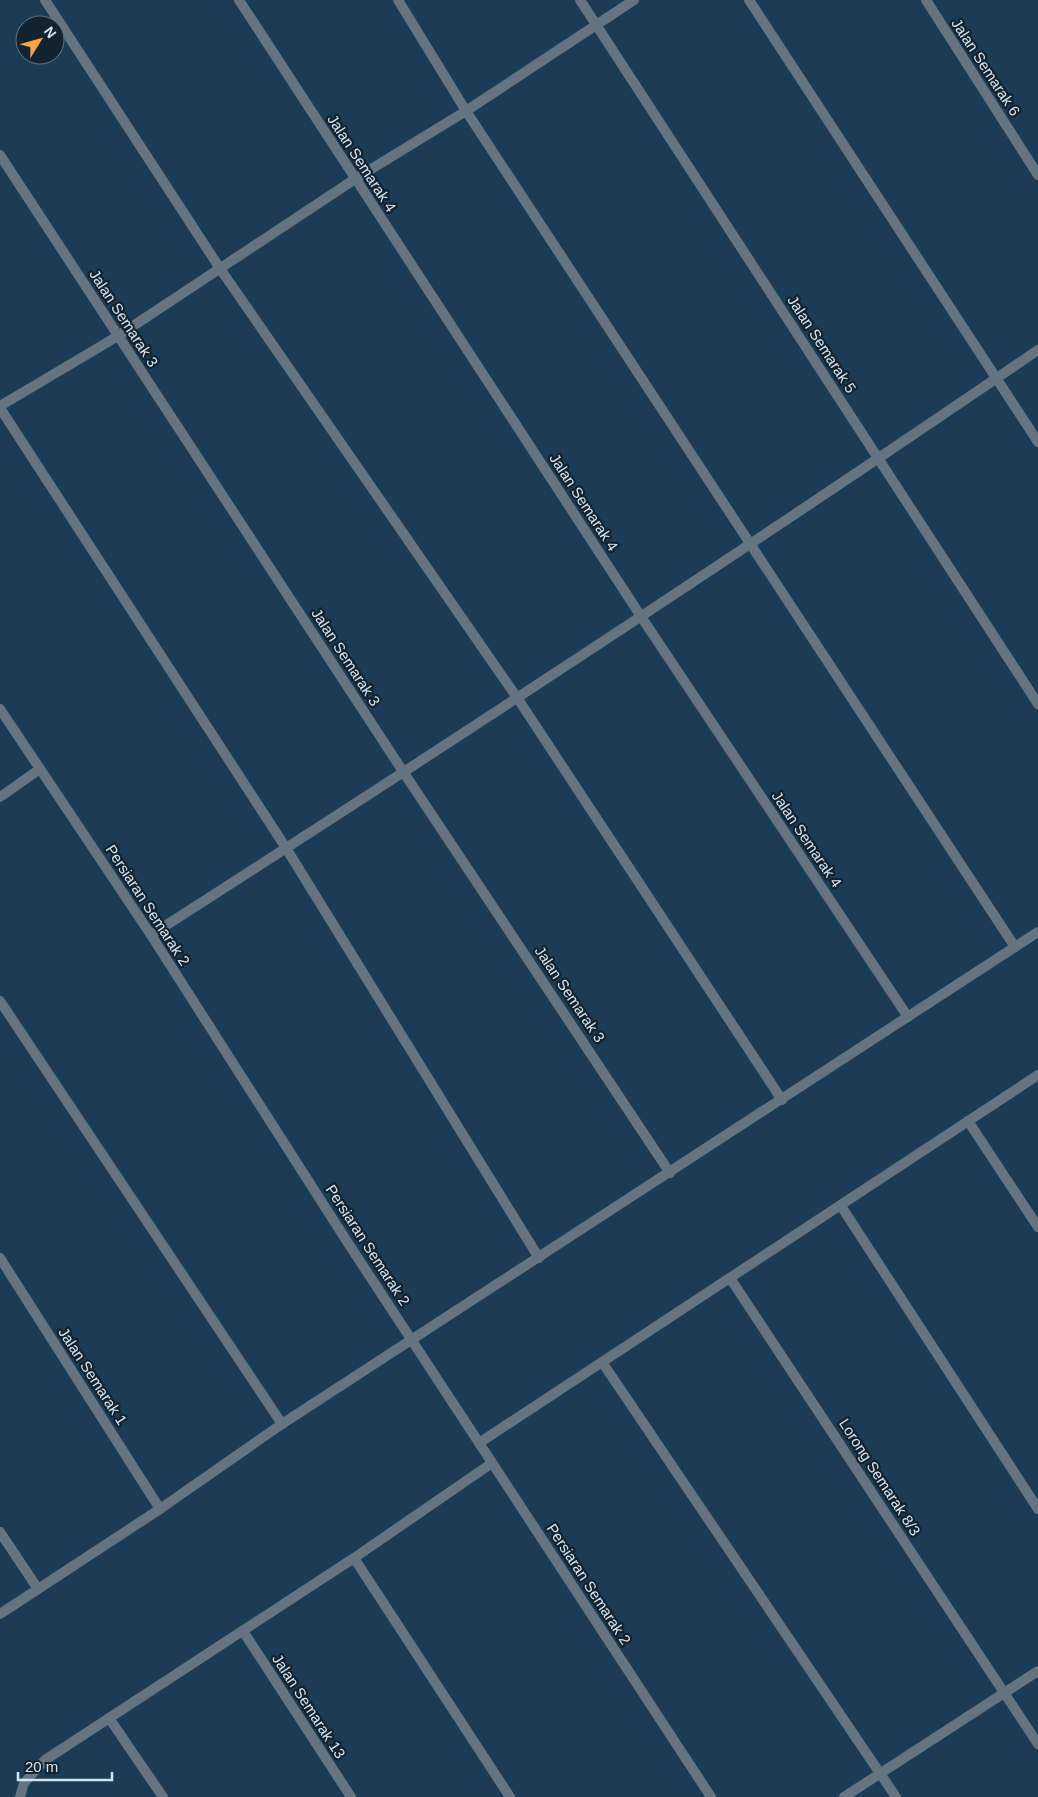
<svg xmlns="http://www.w3.org/2000/svg" width="1038" height="1797" font-family="Arial,sans-serif">
<rect width="100%" height="100%" fill="#1b3c54"/>
<g fill="none" stroke-linecap="round" stroke-linejoin="round">
<g stroke="#657480" stroke-width="10">
<polyline points="45,0 221,270 518,699 782,1100"/>
<polyline points="398,0 466,111 1015,947"/>
<polyline points="749,0 1038,442"/>
<polyline points="0,408 286,848 539,1258"/>
<polyline points="0,1001 282,1424"/>
<polyline points="841,1206 1038,1509"/>
<polyline points="602,1362 896,1797"/>
<polyline points="354,1558 510,1797"/>
<polyline points="109,1718 163,1797"/>
</g>
<g stroke="#657480" stroke-width="10">
<polyline points="239,0 642,618 908,1017"/>
<polyline points="580,0 1038,704"/>
<polyline points="926,0 1038,175"/>
<polyline points="0,155 404,773 670,1173"/>
<polyline points="0,406 118,336 355,179 466,111 634,0"/>
<polyline points="0,709 151,935 348,1243 711,1797"/>
<polyline points="0,797 40,769"/>
<path d="M151,935C449,744 745,550 1038,350"/>
<polyline points="968,1121 1038,1227"/>
<polyline points="0,1258 160,1509"/>
<polyline points="730,1278 1038,1744"/>
<polyline points="479,1443 1038,1075"/>
<polyline points="0,1532 38,1589"/>
<polyline points="0,1614 160,1509 282,1424 1038,932"/>
<polyline points="243,1631 351,1797"/>
<polyline points="20,1797 24,1783 45,1760 354,1558 492,1463"/>
<polyline points="844,1797 1038,1671"/>
</g>
</g>
<g text-anchor="middle" dominant-baseline="central" stroke-width="4.5" stroke-linejoin="round" paint-order="stroke">
<g font-size="15" fill="#d4e6f5" stroke="#14222d">
<text transform="translate(986 67) rotate(57)">Jalan Semarak 6</text>
<text transform="translate(362 163) rotate(57)">Jalan Semarak 4</text>
<text transform="translate(124 318) rotate(57)">Jalan Semarak 3</text>
<text transform="translate(822 344) rotate(57)">Jalan Semarak 5</text>
<text transform="translate(584 502) rotate(57)">Jalan Semarak 4</text>
<text transform="translate(346 657) rotate(57)">Jalan Semarak 3</text>
<text transform="translate(807 839) rotate(56)">Jalan Semarak 4</text>
<text transform="translate(148 905) rotate(57)">Persiaran Semarak 2</text>
<text transform="translate(570 994) rotate(56)">Jalan Semarak 3</text>
<text transform="translate(368 1245) rotate(57)">Persiaran Semarak 2</text>
<text transform="translate(93 1376) rotate(57)">Jalan Semarak 1</text>
<text transform="translate(880 1477) rotate(57)">Lorong Semarak 8/3</text>
<text transform="translate(589 1584) rotate(57)">Persiaran Semarak 2</text>
<text transform="translate(309 1706) rotate(57)">Jalan Semarak 13</text>
</g>
</g>
<g transform="translate(40 40) rotate(53)"><circle r="24" fill="#14222d" stroke="#61707d"/>
<path d="M0-4L9 19L0 12L-9 19Z" fill="#f7a149"/>
<text y="-8" font-size="14" font-weight="bold" text-anchor="middle" fill="#d4e6f5">N</text>
</g>
<path d="M18 1772v8h94v-8" fill="none" stroke="#d4e6f5" stroke-width="2.5"/>
<text x="25" y="1772" font-size="15" fill="#d4e6f5" stroke="#14222d" stroke-width="4" paint-order="stroke">20 m</text>
</svg>
